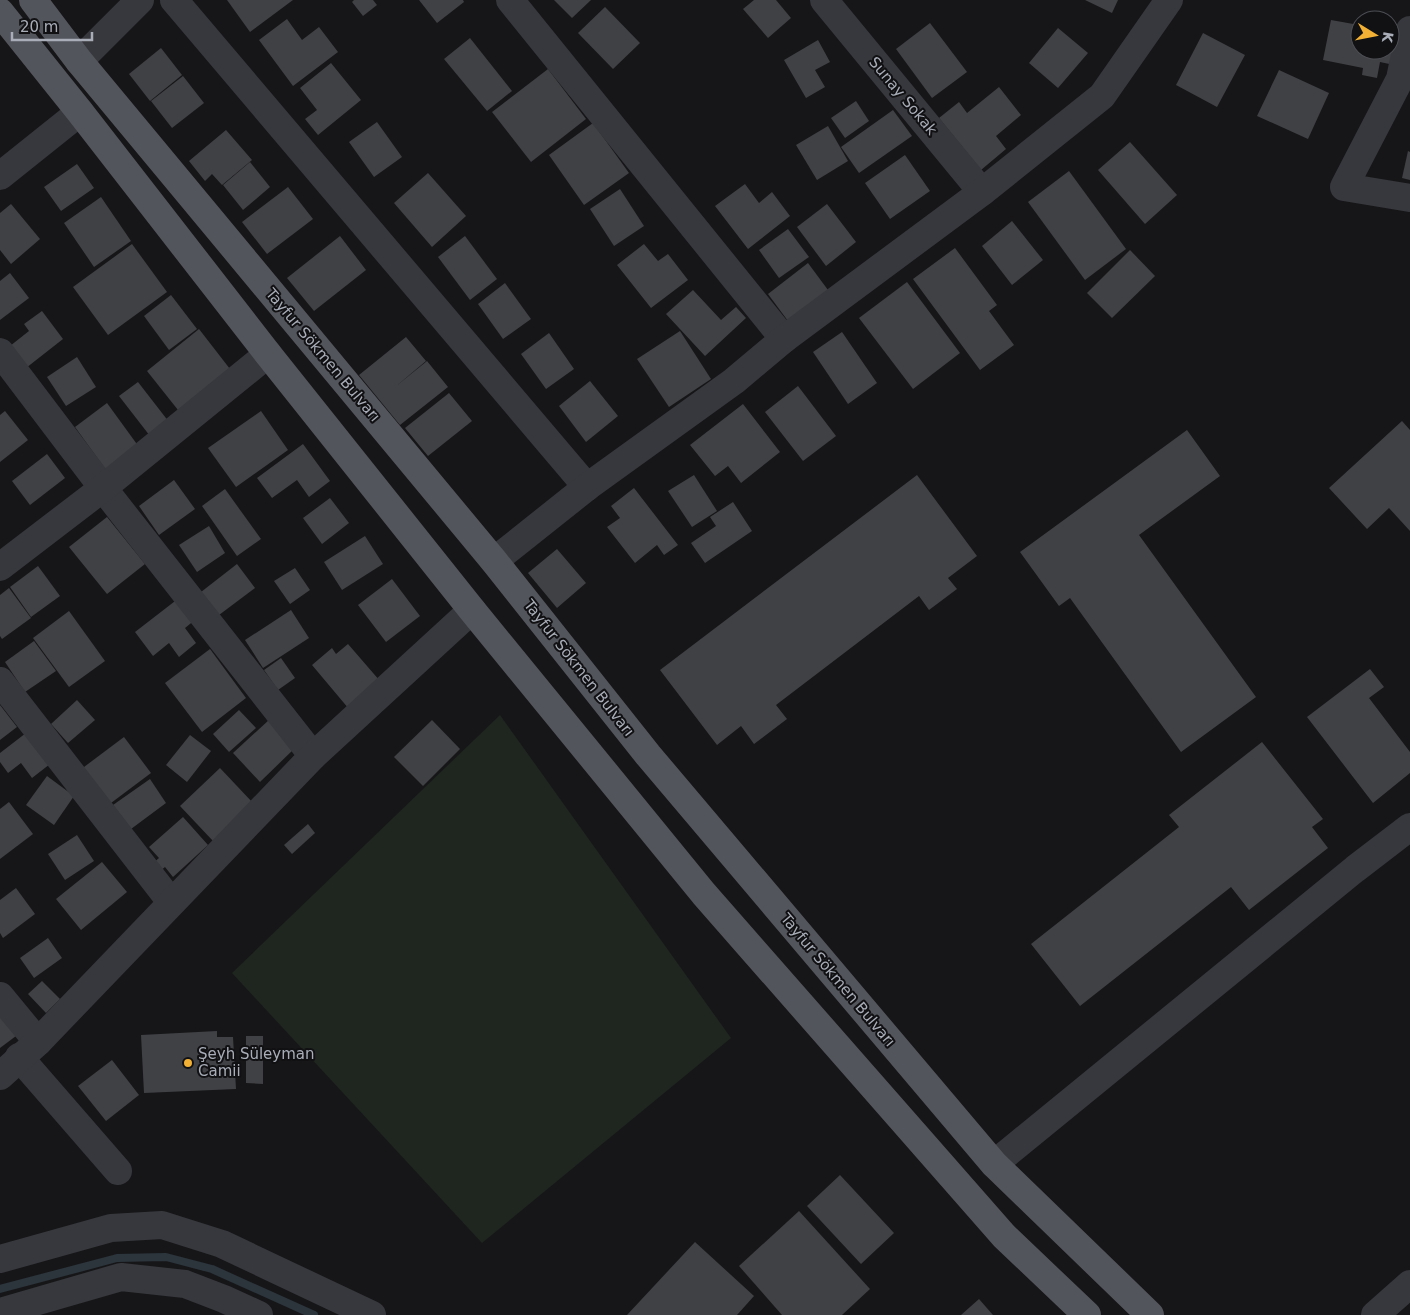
<svg xmlns="http://www.w3.org/2000/svg" width="1410" height="1315" font-family="'DejaVu Sans',sans-serif">
<rect width="100%" height="100%" fill="#161618"/>
<polygon fill="#1e261f" points="500,715 731,1038 482,1243 232,973"/>
<g fill="none" stroke-linecap="round" stroke-linejoin="round">
<polyline stroke="#2c353c" stroke-width="8" points="0,1289 117,1258 166,1257 212,1269 314,1315"/>
</g>
<g fill="#404145">
<polygon points="227,0 293,0 250,32"/>
<polygon points="354,0 373,0 377,5 363,16 352,2"/>
<polygon points="419,0 463,0 464,2 437,23"/>
<polygon points="554,0 591,0 572,18"/>
<polygon points="754,0 776,0 791,18 768,38 743,9"/>
<polygon points="1085,0 1118,0 1112,13"/>
<polygon points="605,7 640,43 613,69 578,33"/>
<polygon points="287,19 302,40 319,27 338,52 293,86 259,40"/>
<polygon points="1331,20 1359,25 1355,43 1360,44 1360,50 1390,50 1390,32 1400,34 1394,65 1380,62 1377,78 1362,75 1363,68 1323,60"/>
<polygon points="930,23 967,72 932,98 896,49"/>
<polygon points="1058,28 1088,53 1058,88 1029,63"/>
<polygon points="1203,33 1245,55 1217,107 1176,85"/>
<polygon points="470,38 512,91 487,111 444,59"/>
<polygon points="818,40 830,62 815,70 825,87 806,98 784,60"/>
<polygon points="161,48 182,75 150,101 129,74"/>
<polygon points="331,63 361,100 318,135 305,119 317,110 300,88"/>
<polygon points="548,69 586,119 531,162 492,112"/>
<polygon points="1279,70 1329,93 1308,139 1257,116"/>
<polygon points="183,76 204,103 172,128 151,101"/>
<polygon points="999,87 1021,115 996,136 1006,149 981,170 939,118 959,102 967,113"/>
<polygon points="856,101 869,121 845,138 831,118"/>
<polygon points="893,110 912,136 859,173 841,147"/>
<polygon points="377,122 402,157 374,177 349,142"/>
<polygon points="593,123 629,173 584,205 549,155"/>
<polygon points="828,126 848,161 817,180 796,145"/>
<polygon points="226,130 252,160 222,185 212,174 205,181 189,161"/>
<polygon points="1130,142 1177,195 1145,224 1098,170"/>
<polygon points="1408,151 1410,152 1410,180 1402,178"/>
<polygon points="905,155 930,191 890,219 865,183"/>
<polygon points="250,162 270,187 243,210 223,185"/>
<polygon points="77,164 94,188 61,211 44,187"/>
<polygon points="1069,171 1126,249 1085,280 1028,202"/>
<polygon points="428,173 466,216 432,247 394,203"/>
<polygon points="745,184 759,203 772,192 790,216 748,249 715,206"/>
<polygon points="288,187 313,219 267,254 242,222"/>
<polygon points="620,189 644,226 614,246 590,209"/>
<polygon points="101,197 131,241 94,267 64,223"/>
<polygon points="11,204 40,239 11,264 0,250 0,213"/>
<polygon points="827,204 856,242 826,266 797,227"/>
<polygon points="1012,221 1043,260 1012,285 982,246"/>
<polygon points="788,229 809,257 779,278 759,250"/>
<polygon points="340,236 366,270 314,311 287,278"/>
<polygon points="465,236 497,279 470,300 438,257"/>
<polygon points="132,244 167,292 108,335 73,287"/>
<polygon points="644,244 658,261 668,254 688,280 651,308 617,265"/>
<polygon points="955,248 997,305 989,311 1014,345 980,370 913,279"/>
<polygon points="1130,250 1155,276 1112,318 1087,293"/>
<polygon points="808,263 828,290 788,321 768,294"/>
<polygon points="10,273 29,298 0,320 0,281"/>
<polygon points="907,282 960,353 913,389 859,318"/>
<polygon points="505,283 531,319 503,339 478,304"/>
<polygon points="693,290 721,320 736,307 746,318 705,356 666,314"/>
<polygon points="171,295 197,329 169,350 144,316"/>
<polygon points="42,311 63,339 26,368 10,346 29,331 24,324"/>
<polygon points="199,329 230,369 178,410 147,371"/>
<polygon points="680,331 711,379 669,407 637,359"/>
<polygon points="842,332 877,383 848,404 813,352"/>
<polygon points="549,333 574,369 546,389 521,354"/>
<polygon points="406,337 426,361 395,387 427,361 448,387 400,425 359,375"/>
<polygon points="77,357 96,387 66,406 47,377"/>
<polygon points="590,381 618,416 586,442 559,406"/>
<polygon points="138,382 169,422 150,436 119,396"/>
<polygon points="798,386 836,436 803,461 765,412"/>
<polygon points="449,393 472,421 428,456 405,428"/>
<polygon points="107,403 139,447 106,470 75,427"/>
<polygon points="743,404 780,452 741,483 728,466 715,476 690,445"/>
<polygon points="5,411 28,440 0,462 0,415"/>
<polygon points="261,411 288,450 236,487 208,448"/>
<polygon points="1402,421 1410,430 1410,531 1389,508 1367,529 1329,488"/>
<polygon points="1187,430 1220,476 1139,535 1256,697 1181,752 1070,598 1059,606 1020,552"/>
<polygon points="303,444 330,481 309,497 297,480 272,498 257,478"/>
<polygon points="47,454 65,478 30,505 12,481"/>
<polygon points="694,475 717,511 692,527 668,491"/>
<polygon points="917,475 977,556 948,578 957,589 929,610 919,596 776,705 787,719 754,744 741,726 717,745 660,670"/>
<polygon points="174,480 195,509 159,535 139,506"/>
<polygon points="634,488 678,545 664,555 657,545 635,563 607,527 620,518 611,506"/>
<polygon points="225,489 261,539 237,556 202,506"/>
<polygon points="330,498 349,523 322,544 303,518"/>
<polygon points="733,502 752,531 705,563 691,543 716,526 710,517"/>
<polygon points="107,517 145,564 107,594 69,547"/>
<polygon points="209,526 225,553 197,572 179,545"/>
<polygon points="365,536 383,564 342,590 324,562"/>
<polygon points="557,549 586,583 557,608 528,573"/>
<polygon points="237,564 255,588 219,615 201,592"/>
<polygon points="38,566 60,596 31,617 10,587"/>
<polygon points="295,568 310,590 290,604 274,581"/>
<polygon points="392,579 420,616 386,642 358,605"/>
<polygon points="9,588 31,618 2,639 0,636 0,595"/>
<polygon points="179,598 196,619 185,628 196,643 179,657 169,643 153,656 135,632"/>
<polygon points="291,610 309,638 263,668 245,640"/>
<polygon points="69,611 105,661 69,687 33,638"/>
<polygon points="34,641 56,671 25,692 5,662"/>
<polygon points="348,644 380,681 349,709 312,665 332,648 336,654"/>
<polygon points="210,649 246,698 202,732 165,683"/>
<polygon points="281,658 295,678 278,690 264,670"/>
<polygon points="1370,669 1384,687 1369,698 1410,752 1410,773 1373,803 1307,717"/>
<polygon points="77,700 95,720 68,743 51,724"/>
<polygon points="0,705 17,727 0,740"/>
<polygon points="239,710 256,728 229,752 213,734"/>
<polygon points="270,719 296,747 260,782 233,753"/>
<polygon points="432,720 460,749 423,786 394,757"/>
<polygon points="26,733 50,764 32,778 21,763 8,773 0,762 0,753"/>
<polygon points="190,735 211,751 187,782 166,765"/>
<polygon points="124,737 151,773 103,809 76,773"/>
<polygon points="1262,742 1323,819 1312,827 1328,848 1249,910 1231,887 1080,1006 1031,944 1179,827 1169,815"/>
<polygon points="220,768 253,803 213,841 180,806"/>
<polygon points="47,776 74,796 54,825 26,805"/>
<polygon points="150,779 166,803 131,829 113,805"/>
<polygon points="9,802 33,834 0,859 0,809"/>
<polygon points="183,817 208,845 173,877 165,867 159,872 152,864 159,858 149,847"/>
<polygon points="308,824 315,833 292,854 284,845"/>
<polygon points="77,835 94,861 65,880 48,854"/>
<polygon points="102,862 127,892 81,930 56,899"/>
<polygon points="16,888 35,914 3,938 0,933 0,900"/>
<polygon points="48,938 62,958 34,978 20,958"/>
<polygon points="42,981 60,999 46,1013 28,994"/>
<polygon points="0,1014 16,1036 0,1048"/>
<polygon points="217,1031 217,1037 233,1037 236,1089 144,1093 141,1035"/>
<polygon points="246,1036 263,1036 263,1084 246,1083"/>
<polygon points="112,1060 139,1095 106,1121 78,1086"/>
<polygon points="840,1175 894,1233 861,1264 807,1206"/>
<polygon points="799,1211 870,1289 842,1315 782,1315 739,1266"/>
<polygon points="695,1242 754,1296 737,1315 627,1315"/>
<polygon points="979,1299 993,1315 961,1315"/>
</g>
<g fill="none" stroke-linecap="round" stroke-linejoin="round">
<g stroke="#37383d" stroke-width="28">
<polyline points="174,0 587,487"/>
<polyline points="510,0 784,339"/>
<polyline points="824,0 982,192"/>
<polyline points="1410,30 1400,79 1344,187 1410,198"/>
<polyline points="79,61 140,0"/>
<polyline points="0,176 80,112"/>
<polyline points="0,352 103,488 313,756"/>
<polyline points="494,561 587,487 734,381 784,339 982,192 1102,96 1169,0"/>
<polyline points="0,567 103,488 268,354"/>
<polyline points="0,681 171,902"/>
<polyline points="0,996 38,1042"/>
<polyline points="19,1057 118,1171"/>
<polyline points="0,1076 38,1042 313,756 472,610"/>
<polyline points="994,1164 1355,869 1410,827"/>
<polyline points="0,1259 111,1228 162,1225 222,1244 372,1315"/>
<polyline points="0,1312 121,1277 185,1284 224,1299 259,1315"/>
<polyline points="1375,1315 1410,1284"/>
</g>
<g stroke="#53555c" stroke-width="28">
<polyline points="33,0 79,61 494,561 648,755 994,1164 1150,1315"/>
<polyline points="0,12 80,112 268,354 472,610 704,894 1004,1236 1087,1315"/>
</g>
</g>
<circle fill="#f2b134" stroke="#111113" stroke-width="2" cx="188" cy="1063" r="5"/>
<g text-anchor="middle" dominant-baseline="central" stroke-width="4" stroke-linejoin="round" paint-order="stroke">
<g font-size="15" fill="#a8adb8" stroke="#111113">
<text transform="translate(903 96) rotate(50)">Sunay Sokak</text>
<text transform="translate(323 355) rotate(50)">Tayfur Sökmen Bulvarı</text>
<text transform="translate(579 668) rotate(52)">Tayfur Sökmen Bulvarı</text>
<text transform="translate(838 980) rotate(50)">Tayfur Sökmen Bulvarı</text>
</g>
<g font-size="15" fill="#a8adb8" stroke="#111113" text-anchor="start">
<text x="198" y="1054">Şeyh Süleyman<tspan x="198" dy="17">Camii</tspan></text>
</g>
</g>
<g transform="translate(1375 35) rotate(100)"><circle r="24" fill="#111113" stroke="#4d4f55"/>
<path d="M0-4L9 19L0 12L-9 19Z" fill="#f2b134"/>
<text y="-8" font-size="14" font-weight="bold" text-anchor="middle" fill="#a8adb8">K</text>
</g>
<path d="M12 32v8h80v-8" fill="none" stroke="#a8adb8" stroke-width="2.5"/>
<text x="20" y="32" font-size="15" fill="#a8adb8" stroke="#111113" stroke-width="4" paint-order="stroke">20 m</text>
</svg>
